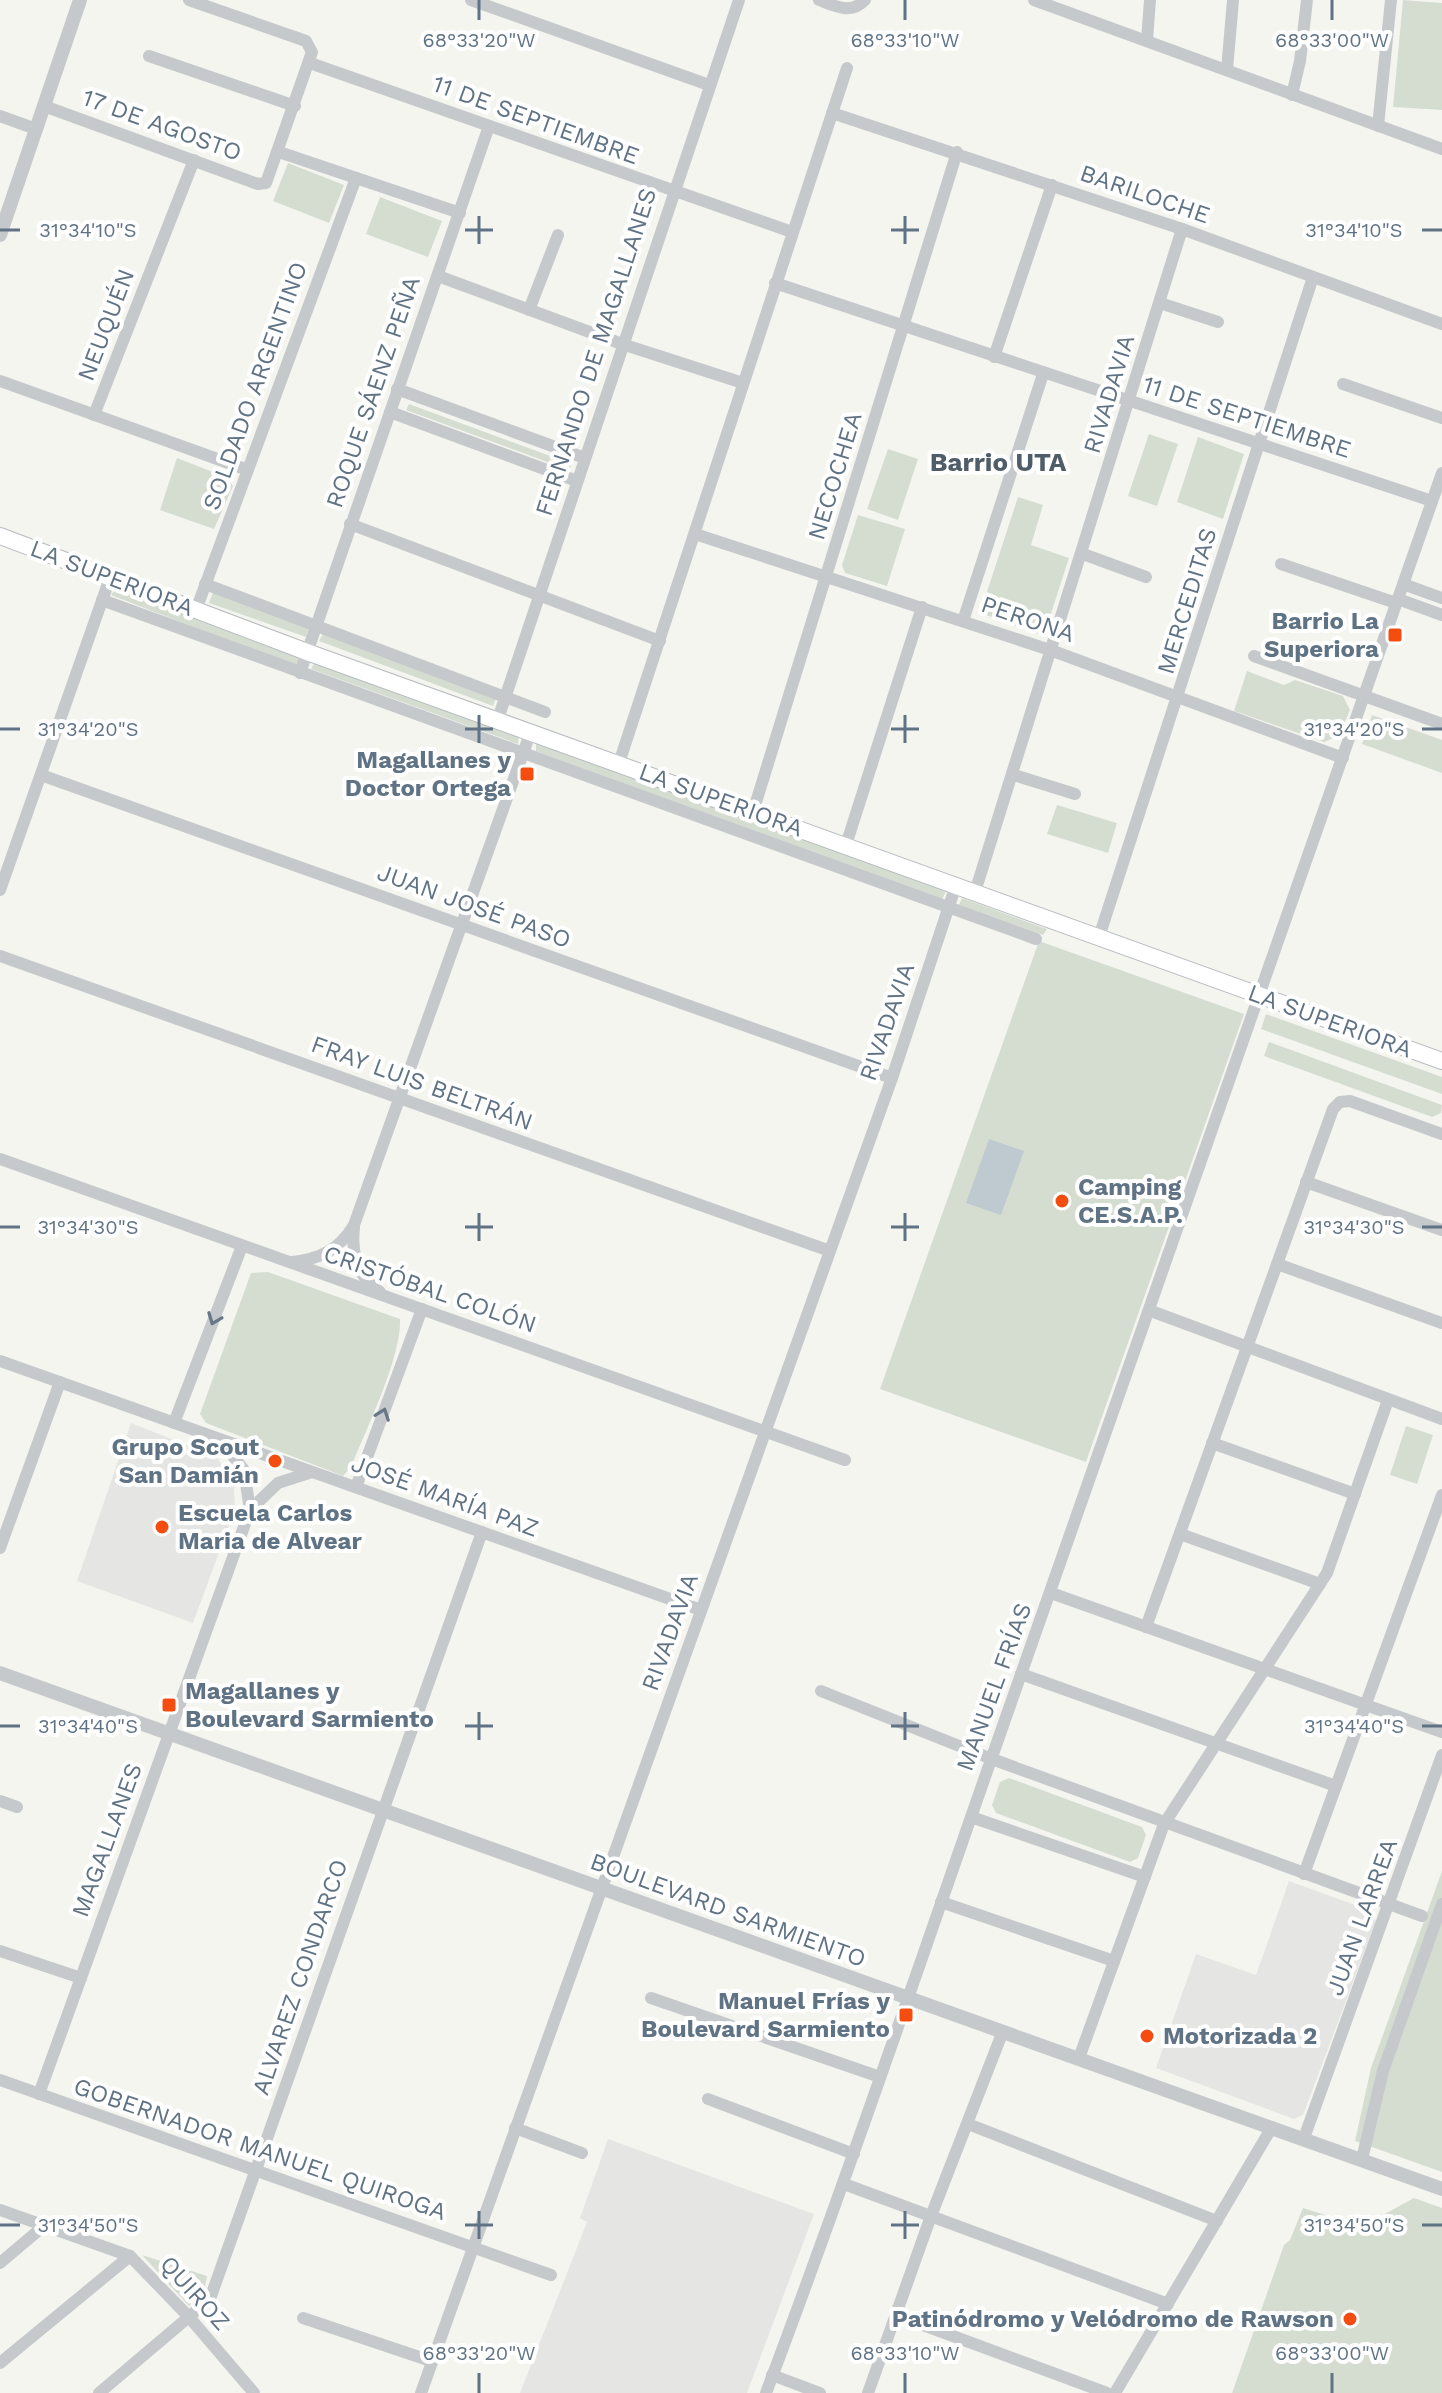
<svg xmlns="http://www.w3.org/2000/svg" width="1442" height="2393" font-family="'Work Sans',sans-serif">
<rect width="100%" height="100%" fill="#f5f5f0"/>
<g fill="#e5e6e4">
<polygon points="131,1423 217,1457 234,1486 235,1509 193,1623 77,1581"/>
<polygon points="1289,1881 1369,1910 1376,1921 1303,2115 1294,2119 1156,2068 1196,1954 1256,1975"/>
<polygon points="608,2139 814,2214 747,2393 520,2393 587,2222 580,2218"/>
</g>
<g fill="#d5ddd1">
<polygon points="1403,0 1442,3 1442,110 1393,107"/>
<polygon points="288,163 344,185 329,223 273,201"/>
<polygon points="380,197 442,221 428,257 366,234"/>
<polygon points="409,404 572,464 569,470 406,410"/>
<polygon points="1149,434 1178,444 1157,506 1128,496"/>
<polygon points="1198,437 1244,454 1223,519 1177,502"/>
<polygon points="888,449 918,459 898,520 867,509"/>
<polygon points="177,458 226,477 233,486 214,529 160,510"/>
<polygon points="1018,497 1043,505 1031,545 1069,558 1046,629 1038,634 986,615 982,607"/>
<polygon points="858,515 905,529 887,586 845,573 842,565"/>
<polygon points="116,588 300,657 297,667 111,595"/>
<polygon points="213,592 309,628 306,637 209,603"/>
<polygon points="324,632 496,698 493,706 319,641"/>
<polygon points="316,660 519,735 518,744 311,669"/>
<polygon points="1247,671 1284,685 1295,680 1343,696 1350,710 1339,736 1324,742 1234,711"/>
<polygon points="1372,715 1442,740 1442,773 1362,744"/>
<polygon points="536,742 946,891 942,900 536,751"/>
<polygon points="1057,805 1117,823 1108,853 1047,834"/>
<polygon points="962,898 1047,929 1043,935 959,905"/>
<polygon points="1039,941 1244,1014 1086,1462 880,1389"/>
<polygon points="1266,1014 1442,1077 1442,1094 1261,1029"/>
<polygon points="1269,1042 1442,1105 1441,1113 1432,1117 1264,1056"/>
<path d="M268,1272L400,1319C402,1356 366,1430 351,1467L343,1476L206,1423L200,1414L251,1273Z"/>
<polygon points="1406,1426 1433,1435 1417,1484 1390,1475"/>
<polygon points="1009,1778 1142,1827 1146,1835 1138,1858 1130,1862 996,1813 992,1805 1000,1782"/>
<polygon points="1442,1871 1442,2172 1355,2141 1371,2068"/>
<polygon points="1414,2198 1442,2208 1442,2393 1232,2393 1284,2245 1290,2240 1303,2208 1338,2219 1337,2228 1350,2233"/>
<polygon points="142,2255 207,2276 204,2292 189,2306"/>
</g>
<polygon fill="#bfcad0" points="989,1139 1024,1151 1001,1215 966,1203"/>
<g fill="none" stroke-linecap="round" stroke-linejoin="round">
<defs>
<polyline id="secondary" points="0,536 307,652 1442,1061"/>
</defs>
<use href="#secondary" stroke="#b7bcc1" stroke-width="18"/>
<g stroke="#c6c9cc" stroke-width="12">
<polyline points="471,0 709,85"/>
<path d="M819,0C835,6 851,15 865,0"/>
<polyline points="1034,0 1442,149"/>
<polyline points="1147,40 1150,0"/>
<polyline points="149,56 295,106"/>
<polyline points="310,63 792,232"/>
<polyline points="1227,70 1233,0"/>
<polyline points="1292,95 1300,61 1307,0"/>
<polyline points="44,106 258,184 266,183 312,52 306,41 189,0"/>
<polyline points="832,113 1182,229 1442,324"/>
<polyline points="0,116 36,129"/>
<polyline points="1378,126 1391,0"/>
<polyline points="279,152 460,213"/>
<polyline points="438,276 622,344 743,383"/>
<polyline points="775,283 1432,501"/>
<polyline points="1160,303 1218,322"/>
<polyline points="529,310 558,235"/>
<polyline points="994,357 1052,185"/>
<polyline points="0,381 248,470"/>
<polyline points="1343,384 1442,418"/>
<polyline points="397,389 585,458"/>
<polyline points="390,412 577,481"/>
<polyline points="94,415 194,160"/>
<polyline points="350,524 660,641"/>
<polyline points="695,534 1053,651 1343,758"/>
<polyline points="1083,554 1146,577"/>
<polyline points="1281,564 1396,603"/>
<polyline points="205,584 545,712"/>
<polyline points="1403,584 1442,598"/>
<polyline points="1398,599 1442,615"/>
<polyline points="102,600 1036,939"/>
<polyline points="196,610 356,178"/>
<polyline points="963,621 1043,374"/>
<polyline points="1254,656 1442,724"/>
<polyline points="300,673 489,126"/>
<polyline points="498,719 739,0"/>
<polyline points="619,763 847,68"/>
<polyline points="41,775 892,1078"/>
<polyline points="1014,775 1075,794"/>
<polyline points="753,812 957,152"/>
<polyline points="846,845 922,607"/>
<polyline points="0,890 110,578"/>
<polyline points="975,892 1182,229"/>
<polyline points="1099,937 1313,277"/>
<polyline points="0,956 830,1251"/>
<polyline points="0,1159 845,1460"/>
<polyline points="1306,1182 1442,1230"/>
<path d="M354,1228C351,1254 358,1277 380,1292"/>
<path d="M292,1262C320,1259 339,1250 354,1225L531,731"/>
<polyline points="1277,1264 1442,1323"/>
<polyline points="1151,1311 1442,1419"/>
<polyline points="0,1361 701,1610"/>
<polyline points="174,1423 242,1246"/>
<polyline points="1212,1443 1355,1494"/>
<polyline points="356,1487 422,1309"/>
<polyline points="250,1510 278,1483 312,1472"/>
<polyline points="1180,1534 1320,1584"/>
<polyline points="0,1548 60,1382"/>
<polyline points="1051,1593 1442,1732"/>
<polyline points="1146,1627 1333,1109 1340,1102 1350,1101 1442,1134"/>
<polyline points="1021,1674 1336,1786"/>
<polyline points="821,1691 992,1759 1422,1916"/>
<polyline points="0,1801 17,1807"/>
<polyline points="971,1817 1145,1877"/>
<polyline points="1304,1874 1442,1495"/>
<polyline points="941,1902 1114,1961"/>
<polyline points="0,1951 81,1978"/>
<polyline points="651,1998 880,2077"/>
<polyline points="1079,2058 1164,1824 1327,1573 1388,1400"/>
<polyline points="0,2080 551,2275"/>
<polyline points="39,2094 250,1510 244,1470 221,1441"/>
<polyline points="708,2099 854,2154"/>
<polyline points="968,2124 1217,2221"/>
<polyline points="515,2128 582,2153"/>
<polyline points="1304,2138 1442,1755"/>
<polyline points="1362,2159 1383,2071 1442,1904"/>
<polyline points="844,2184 1168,2304"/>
<polyline points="0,2210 130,2256 189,2317 254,2393"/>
<polyline points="0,2263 45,2225"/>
<polyline points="896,2315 1107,2393"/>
<polyline points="303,2318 431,2361"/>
<polyline points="0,2363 130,2256"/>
<polyline points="772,2375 820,2393"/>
<polyline points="99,2393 210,2299 482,1532"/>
<polyline points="421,2393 892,1078 956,885"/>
<path d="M766,2393C855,2157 935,1918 1019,1680C1161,1278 1303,876 1442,473"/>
<polyline points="868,2393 931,2216 1003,2031"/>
<polyline points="1115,2393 1272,2127"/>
</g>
<g stroke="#c6c9cc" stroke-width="14">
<polyline points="0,235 80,0"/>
<polyline points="0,1673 1442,2189"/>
</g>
<use href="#secondary" stroke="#fff" stroke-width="16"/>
</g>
<defs><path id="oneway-chevron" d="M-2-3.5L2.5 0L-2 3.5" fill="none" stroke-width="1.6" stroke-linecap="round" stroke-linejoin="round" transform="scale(2)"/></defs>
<g stroke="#657789">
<use href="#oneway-chevron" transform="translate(214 1319) rotate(111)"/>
<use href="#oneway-chevron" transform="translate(383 1414) rotate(-70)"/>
</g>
<path fill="none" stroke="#607385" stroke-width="3" d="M479,0V20M905,0V20M1332,0V20M479,216V244M905,216V244M0,230H20M465,230H493M891,230H919M1422,230H1442M479,715V743M905,715V743M0,729H20M465,729H493M891,729H919M1422,729H1442M479,1213V1241M905,1213V1241M0,1227H20M465,1227H493M891,1227H919M1422,1227H1442M479,1712V1740M905,1712V1740M0,1726H20M465,1726H493M891,1726H919M1422,1726H1442M479,2211V2239M905,2211V2239M0,2225H20M465,2225H493M891,2225H919M1422,2225H1442M479,2373V2393M905,2373V2393M1332,2373V2393"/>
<g fill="#f54c10" stroke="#fff" stroke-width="3">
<rect x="1387" y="627" width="16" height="16" rx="4"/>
<rect x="519" y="766" width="16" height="16" rx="4"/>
<circle cx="1062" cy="1201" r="8"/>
<circle cx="275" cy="1461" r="8"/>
<circle cx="162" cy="1527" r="8"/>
<rect x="161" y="1697" width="16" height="16" rx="4"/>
<rect x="898" y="2007" width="16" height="16" rx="4"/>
<circle cx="1147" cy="2036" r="8"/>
<circle cx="1350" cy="2319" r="8"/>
</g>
<g text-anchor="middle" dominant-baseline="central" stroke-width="8" stroke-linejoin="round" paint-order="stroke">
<g font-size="24" fill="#607385" stroke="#fff">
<text transform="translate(536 120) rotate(20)">11 DE SEPTIEMBRE</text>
<text transform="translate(162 125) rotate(20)">17 DE AGOSTO</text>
<text transform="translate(1145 194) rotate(19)">BARILOCHE</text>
<text transform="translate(106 325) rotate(-69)">NEUQUÉN</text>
<text transform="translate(596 352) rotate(-72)">FERNANDO DE MAGALLANES</text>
<text transform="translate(255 386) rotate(-70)">SOLDADO ARGENTINO</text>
<text transform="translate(373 392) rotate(-71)">ROQUE SÁENZ PEÑA</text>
<text transform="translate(1109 394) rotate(-73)">RIVADAVIA</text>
<text transform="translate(1247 417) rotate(18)">11 DE SEPTIEMBRE</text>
<text transform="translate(835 476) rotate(-73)">NECOCHEA</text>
<text transform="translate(112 578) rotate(21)">LA SUPERIORA</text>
<text transform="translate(1187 601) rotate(-73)">MERCEDITAS</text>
<text transform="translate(1028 619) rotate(19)">PERONA</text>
<text transform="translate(721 800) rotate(20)">LA SUPERIORA</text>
<text transform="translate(474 906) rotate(20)">JUAN JOSÉ PASO</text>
<text transform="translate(1330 1021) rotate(20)">LA SUPERIORA</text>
<text transform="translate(887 1022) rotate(-71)">RIVADAVIA</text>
<text transform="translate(422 1083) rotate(20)">FRAY LUIS BELTRÁN</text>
<text transform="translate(430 1289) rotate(19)">CRISTÓBAL COLÓN</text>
<text transform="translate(445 1496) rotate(20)">JOSÉ MARÍA PAZ</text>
<text transform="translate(670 1632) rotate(-70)">RIVADAVIA</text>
<text transform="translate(994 1687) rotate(-70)">MANUEL FRÍAS</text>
<text transform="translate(107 1840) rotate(-70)">MAGALLANES</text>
<text transform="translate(728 1910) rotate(20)">BOULEVARD SARMIENTO</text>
<text transform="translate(1362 1917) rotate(-70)">JUAN LARREA</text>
<text transform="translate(300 1977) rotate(-71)">ALVAREZ CONDARCO</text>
<text transform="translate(260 2149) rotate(19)">GOBERNADOR MANUEL QUIROGA</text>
<text transform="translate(195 2293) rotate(48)">QUIROZ</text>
</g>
<g font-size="24" font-weight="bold" fill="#607385" stroke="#fff" text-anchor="end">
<text x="1379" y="621">Barrio La<tspan x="1379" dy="28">Superiora</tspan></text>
<text x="511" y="760">Magallanes y<tspan x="511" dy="28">Doctor Ortega</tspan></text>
<text x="1078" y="1187" text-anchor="start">Camping<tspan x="1078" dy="28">CE.S.A.P.</tspan></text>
<text x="259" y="1447">Grupo Scout<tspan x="259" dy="28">San Damián</tspan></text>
<text x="178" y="1513" text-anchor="start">Escuela Carlos<tspan x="178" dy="28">Maria de Alvear</tspan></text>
<text x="185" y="1691" text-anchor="start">Magallanes y<tspan x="185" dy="28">Boulevard Sarmiento</tspan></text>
<text x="890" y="2001">Manuel Frías y<tspan x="890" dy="28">Boulevard Sarmiento</tspan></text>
<text x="1163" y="2036" text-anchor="start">Motorizada 2</text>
<text x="1334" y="2319">Patinódromo y Velódromo de Rawson</text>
</g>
<g font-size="26" font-weight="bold" fill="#4f5d69" stroke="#fff">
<text x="998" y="462">Barrio UTA</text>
</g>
</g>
<g font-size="20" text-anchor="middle" fill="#607385" stroke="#fff" stroke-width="8" stroke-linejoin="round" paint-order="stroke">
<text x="479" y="47">68°33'20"W</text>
<text x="905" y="47">68°33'10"W</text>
<text x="1332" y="47">68°33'00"W</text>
<text x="88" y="237">31°34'10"S</text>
<text x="1354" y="237">31°34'10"S</text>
<text x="88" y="736">31°34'20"S</text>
<text x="1354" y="736">31°34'20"S</text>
<text x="88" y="1234">31°34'30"S</text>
<text x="1354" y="1234">31°34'30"S</text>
<text x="88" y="1733">31°34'40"S</text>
<text x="1354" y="1733">31°34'40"S</text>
<text x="88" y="2232">31°34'50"S</text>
<text x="1354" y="2232">31°34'50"S</text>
<text x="479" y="2360">68°33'20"W</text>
<text x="905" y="2360">68°33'10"W</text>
<text x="1332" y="2360">68°33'00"W</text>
</g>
</svg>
